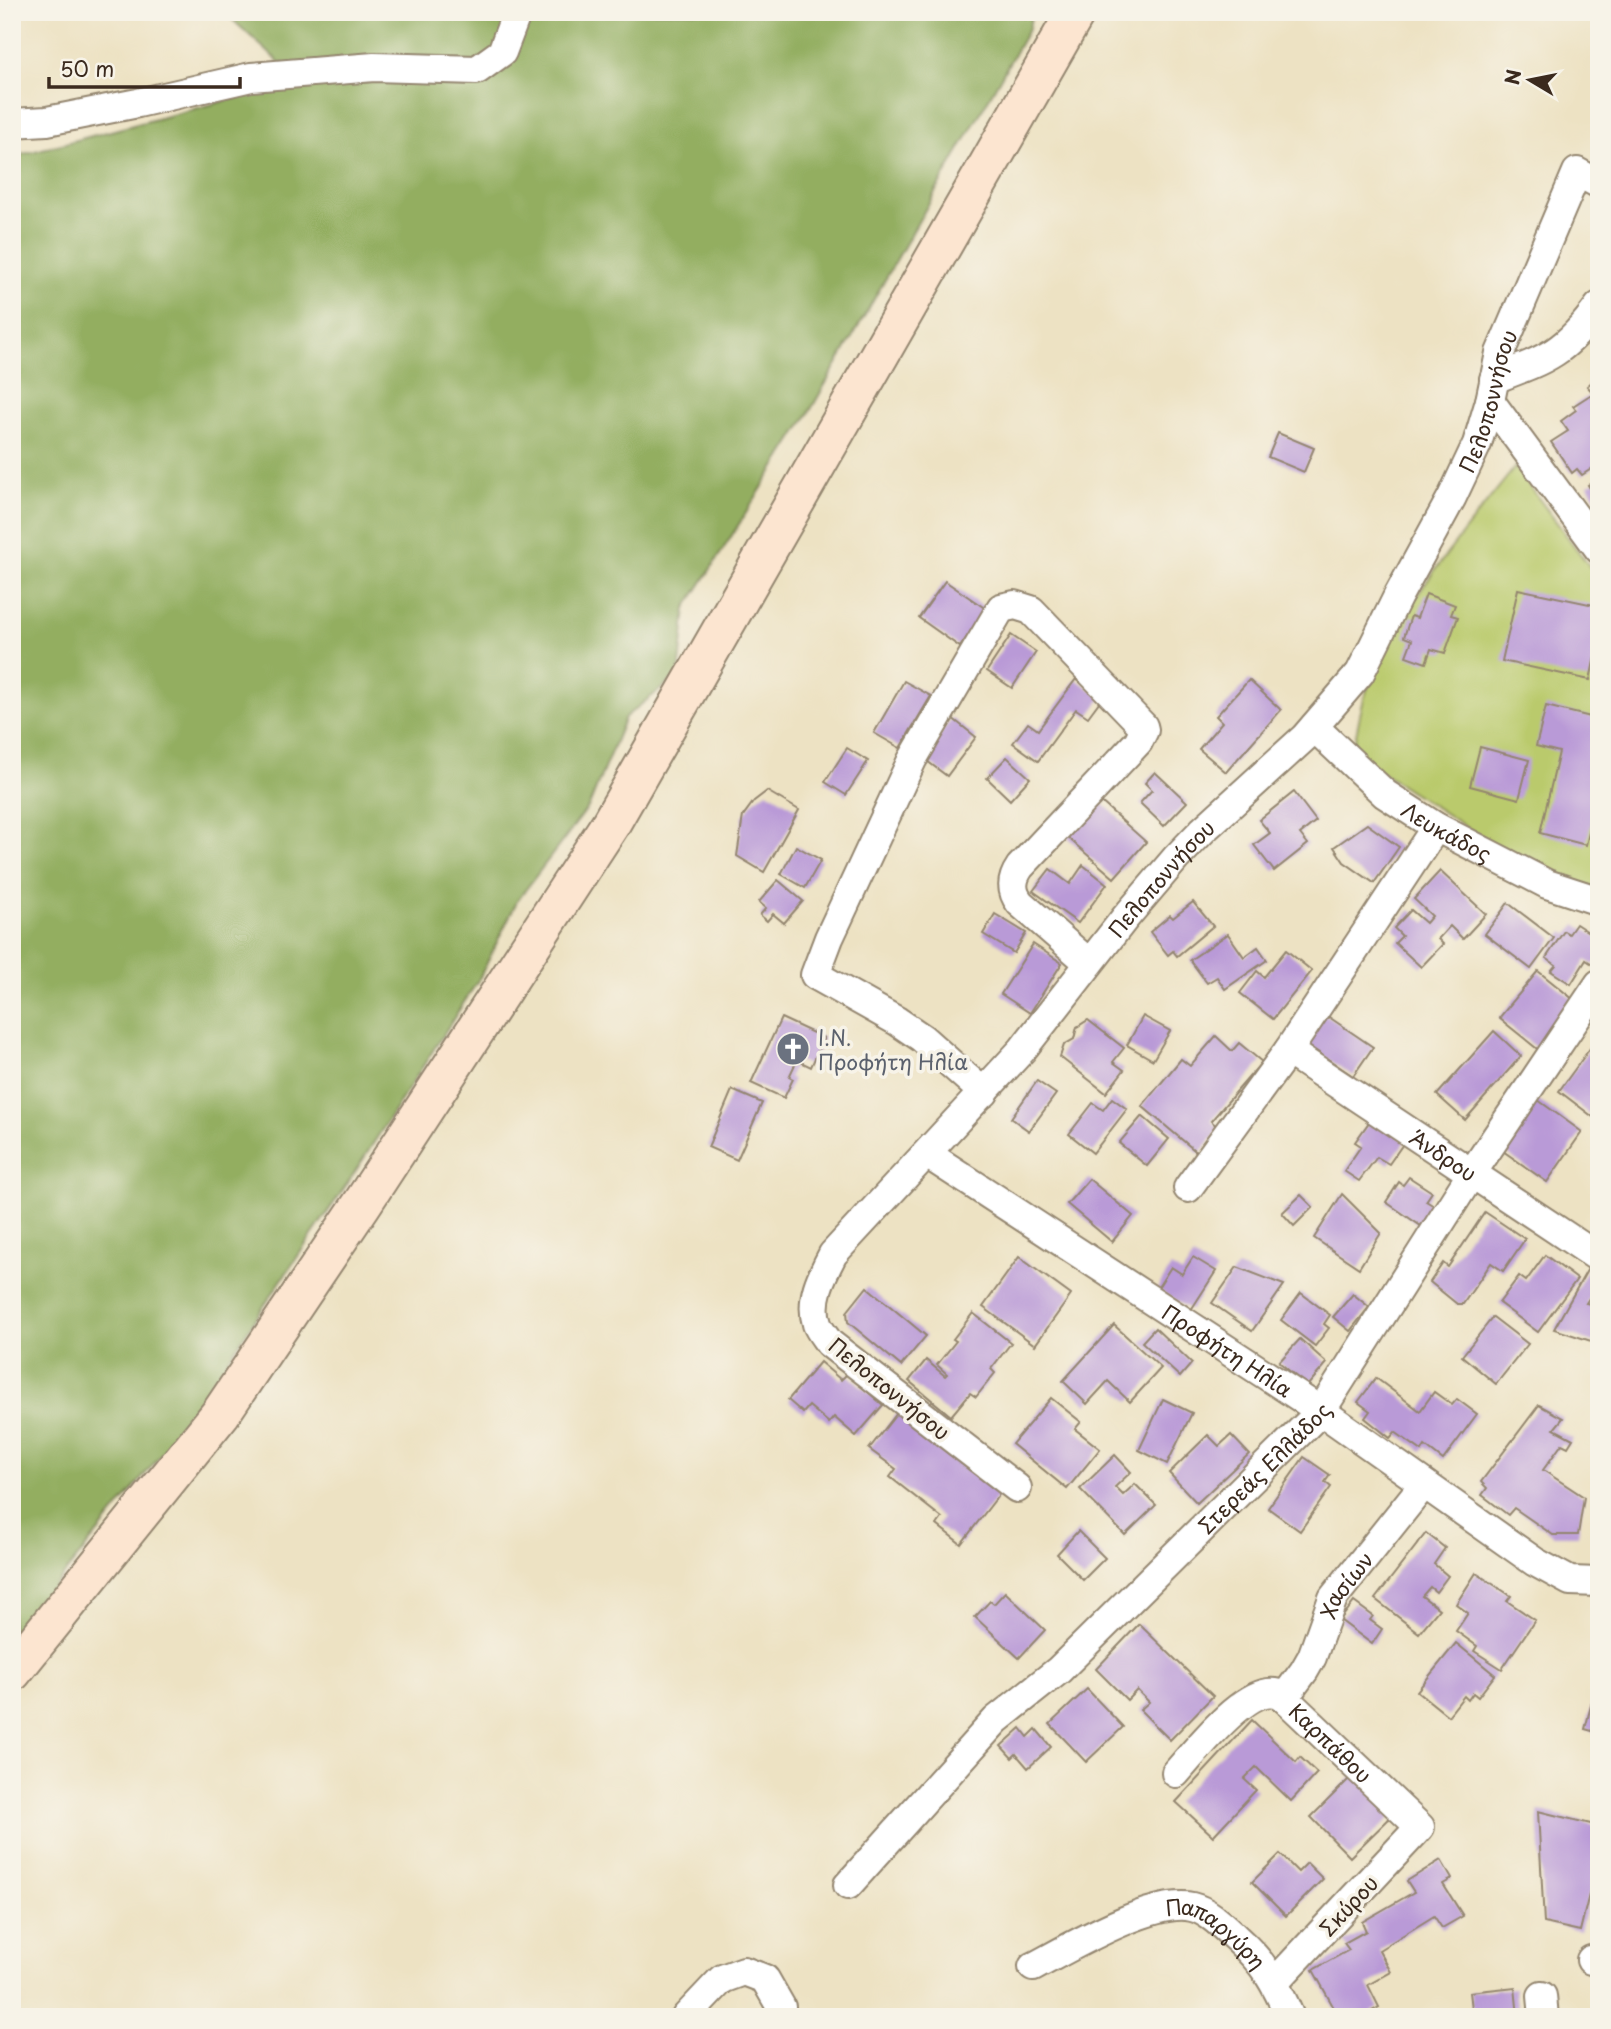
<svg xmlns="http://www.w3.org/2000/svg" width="1611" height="2029" font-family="'Playpen Sans',sans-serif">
<rect width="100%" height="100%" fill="#f7f3e8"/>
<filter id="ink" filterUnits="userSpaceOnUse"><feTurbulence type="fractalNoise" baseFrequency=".0143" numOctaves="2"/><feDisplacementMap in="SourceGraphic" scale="14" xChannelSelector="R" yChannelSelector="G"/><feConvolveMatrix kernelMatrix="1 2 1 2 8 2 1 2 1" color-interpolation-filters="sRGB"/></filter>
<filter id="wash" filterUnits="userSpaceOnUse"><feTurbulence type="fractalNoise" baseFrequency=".00686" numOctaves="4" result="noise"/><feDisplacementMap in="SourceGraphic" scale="28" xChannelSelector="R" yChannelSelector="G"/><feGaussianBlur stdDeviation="1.57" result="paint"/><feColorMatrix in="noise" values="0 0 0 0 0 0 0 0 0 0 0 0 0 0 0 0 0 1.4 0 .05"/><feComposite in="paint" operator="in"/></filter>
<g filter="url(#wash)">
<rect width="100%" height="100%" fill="#ede2c3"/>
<path fill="#baca6c" stroke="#7a7a45" stroke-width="2" d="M1515,467L1599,579V890L1509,855L1377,769L1353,747C1358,729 1360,708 1367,690C1400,606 1460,537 1515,467Z"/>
<polygon fill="#93ae60" stroke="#676c3f" stroke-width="2" points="224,12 1032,12 1029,28 806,418 686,608 679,675 625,717 589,806 517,901 479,979 351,1178 173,1440 12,1639 12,157 300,81"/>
<g id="blocks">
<g fill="#b99ad7">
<polygon points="1599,376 1599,464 1582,475 1577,469 1572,473 1551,442 1568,431 1561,421 1576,410 1573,406 1590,395 1593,399 1597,397 1587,386"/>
<polygon points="1278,433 1314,448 1304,472 1268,457"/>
<polygon points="1599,479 1599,504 1588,485"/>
<polygon points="945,581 986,609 960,647 919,618"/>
<polygon points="1518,589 1599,606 1599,638 1590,680 1502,661"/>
<polygon points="1426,594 1455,605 1451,615 1458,617 1445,653 1431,649 1426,663 1406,656 1412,640 1404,637 1411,616 1417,618"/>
<polygon points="1011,635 1036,652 1012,688 987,671"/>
<polygon points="1076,679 1102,698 1088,717 1076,709 1038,761 1013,743 1028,723 1038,730"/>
<polygon points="1249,680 1281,710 1226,772 1199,749 1222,722 1216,716"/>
<polygon points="904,681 931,696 900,748 874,733"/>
<polygon points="1546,706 1599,719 1599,792 1586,845 1540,833 1559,752 1536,746"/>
<polygon points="952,718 976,737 947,776 923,758"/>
<polygon points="1480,747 1529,760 1519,799 1470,786"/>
<polygon points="847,748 868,761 846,795 825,782"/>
<polygon points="1007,757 1030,778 1010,800 987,778"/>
<polygon points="1155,772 1187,802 1164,826 1140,803 1152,790 1145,783"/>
<polygon points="767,791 799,810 764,872 737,856 743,816 754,801"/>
<polygon points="1294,792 1316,821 1300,834 1308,844 1274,871 1254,845 1270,833 1259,820"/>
<polygon points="1099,800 1146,842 1114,878 1067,837"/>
<polygon points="1367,824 1399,847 1374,883 1344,862 1334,847"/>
<polygon points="796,846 821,860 805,888 781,874"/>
<polygon points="1083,865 1107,884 1078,923 1033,891 1050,869 1070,884"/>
<polygon points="1440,871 1486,914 1463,939 1450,926 1438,939 1443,944 1421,967 1395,943 1402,936 1394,928 1411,910 1426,923 1432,916 1414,899"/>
<polygon points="778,880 803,901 784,923 773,914 767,921 760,915 766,908 759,902"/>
<polygon points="1193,902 1213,926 1177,956 1173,951 1168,955 1150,932 1170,915 1173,918"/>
<polygon points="1508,903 1554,938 1531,969 1485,934"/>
<polygon points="995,914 1026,933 1014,953 983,934"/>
<polygon points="1576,924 1599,939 1599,957 1594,965 1586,960 1571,984 1551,971 1556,965 1546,958 1564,931 1569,934"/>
<polygon points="1228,934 1244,957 1258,947 1267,960 1225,989 1217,977 1207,983 1190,960"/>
<polygon points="1033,944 1062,963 1030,1013 1001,994"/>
<polygon points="1286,950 1312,971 1273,1019 1240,993 1257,971 1264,977"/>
<polygon points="1538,971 1574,1000 1557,1021 1563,1025 1541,1052 1499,1018"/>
<polygon points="1323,1013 1373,1047 1353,1076 1303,1042"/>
<polygon points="1143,1016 1170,1031 1153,1060 1127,1045"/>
<polygon points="781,1018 824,1038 811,1067 797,1060 789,1077 793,1079 784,1098 751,1083"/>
<polygon points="1088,1020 1124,1048 1113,1062 1124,1070 1106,1093 1060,1057 1064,1045 1074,1039 1077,1027"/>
<polygon points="1494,1031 1521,1056 1465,1120 1437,1095"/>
<polygon points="1216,1036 1232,1051 1239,1043 1262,1062 1211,1121 1220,1129 1199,1154 1142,1106 1181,1059 1190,1066"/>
<polygon points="1596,1040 1599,1042 1597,1120 1559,1091"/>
<polygon points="1037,1081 1056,1094 1029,1131 1011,1118"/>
<polygon points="732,1090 762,1103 737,1160 708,1147"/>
<polygon points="1112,1098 1127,1109 1093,1153 1069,1134 1093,1103 1103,1110"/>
<polygon points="1538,1100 1582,1132 1547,1182 1503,1151"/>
<polygon points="1142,1116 1169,1139 1147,1166 1119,1143"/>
<polygon points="1372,1118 1405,1141 1389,1164 1377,1157 1359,1181 1344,1171 1361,1146 1355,1142"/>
<polygon points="1409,1177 1432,1192 1426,1201 1434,1206 1421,1226 1386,1202 1399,1182 1403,1185"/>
<polygon points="1089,1179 1133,1216 1112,1242 1067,1204"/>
<polygon points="1342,1194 1381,1233 1359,1268 1314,1238"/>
<polygon points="1301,1195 1313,1207 1294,1226 1282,1213"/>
<polygon points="1485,1212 1525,1239 1503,1271 1491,1263 1463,1304 1457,1304 1430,1282 1443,1263 1448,1267"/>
<polygon points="1545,1255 1577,1279 1538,1332 1499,1303 1519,1276 1526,1281"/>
<polygon points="1019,1257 1071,1295 1035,1345 983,1307"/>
<polygon points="1193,1257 1216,1271 1191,1310 1157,1289 1171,1267 1182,1274"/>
<polygon points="1590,1265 1599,1268 1599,1282 1586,1303 1595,1305 1593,1314 1599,1316 1599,1326 1594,1342 1554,1329"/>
<polygon points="1237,1267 1284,1285 1252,1331 1212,1303"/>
<polygon points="867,1287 926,1336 901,1366 848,1322 847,1312"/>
<polygon points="1301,1293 1330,1315 1324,1324 1329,1328 1315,1346 1281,1320"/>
<polygon points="1353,1294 1369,1307 1350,1331 1333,1317"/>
<polygon points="973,1313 1011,1343 991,1369 995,1373 976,1397 970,1393 951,1416 909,1381 926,1360 945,1376 947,1374 937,1365 956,1341 953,1339"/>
<polygon points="1493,1317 1528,1344 1496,1384 1462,1356"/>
<polygon points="1114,1325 1161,1368 1130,1402 1108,1381 1087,1404 1063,1381"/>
<polygon points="1155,1328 1192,1363 1180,1377 1142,1342"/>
<polygon points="1300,1339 1327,1363 1307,1386 1279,1362"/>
<polygon points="820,1362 841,1380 847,1374 883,1405 856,1436 834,1417 829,1423 809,1406 803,1413 788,1400"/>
<polygon points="1376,1378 1420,1411 1434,1392 1452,1405 1457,1399 1477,1414 1443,1460 1425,1446 1422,1451 1395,1432 1390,1438 1365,1418 1370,1411 1358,1402"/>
<polygon points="1051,1398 1081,1422 1075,1429 1100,1449 1067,1489 1012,1444"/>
<polygon points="1163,1399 1192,1413 1167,1464 1139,1450"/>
<polygon points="1539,1405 1563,1418 1554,1429 1573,1439 1568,1447 1562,1444 1543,1470 1584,1497 1578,1535 1553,1535 1514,1508 1508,1515 1482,1495 1487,1488 1481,1482"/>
<polygon points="898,1412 1001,1492 961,1544 937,1525 942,1518 890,1477 896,1469 869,1449"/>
<polygon points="1208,1435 1219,1446 1231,1435 1249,1454 1197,1503 1169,1473"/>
<polygon points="1115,1455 1131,1472 1115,1487 1123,1495 1135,1484 1156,1505 1125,1535 1080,1489"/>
<polygon points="1304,1457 1330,1475 1325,1482 1331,1487 1300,1531 1268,1508"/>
<polygon points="1078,1531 1105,1558 1083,1580 1057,1554"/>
<polygon points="1426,1533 1445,1548 1434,1564 1448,1576 1436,1592 1430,1587 1422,1596 1439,1609 1419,1633 1375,1599"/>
<polygon points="1476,1573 1511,1596 1507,1601 1535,1620 1502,1669 1474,1651 1477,1646 1456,1631 1468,1613 1456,1604"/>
<polygon points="1005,1592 1045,1630 1019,1658 975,1617 990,1601 994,1604"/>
<polygon points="1354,1602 1373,1616 1370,1620 1382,1629 1372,1644 1340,1620"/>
<polygon points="1139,1624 1213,1696 1170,1740 1140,1710 1149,1702 1137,1690 1127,1700 1096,1669"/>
<polygon points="1456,1643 1495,1675 1478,1697 1473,1693 1468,1700 1464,1696 1448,1716 1417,1691"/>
<polygon points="1596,1686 1599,1686 1599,1733 1585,1729"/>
<polygon points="1087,1689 1123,1727 1086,1762 1050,1724"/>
<polygon points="1252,1720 1296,1762 1300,1757 1317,1773 1291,1801 1256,1767 1244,1779 1256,1790 1213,1836 1176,1802"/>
<polygon points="1021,1728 1028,1737 1036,1729 1051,1747 1028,1768 1016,1754 1012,1758 1001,1746"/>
<polygon points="1356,1772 1396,1812 1350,1857 1311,1817"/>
<polygon points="1538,1811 1599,1826 1599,1854 1580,1931 1544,1923"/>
<polygon points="1280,1854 1298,1872 1307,1863 1323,1879 1286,1916 1252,1882"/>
<polygon points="1441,1860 1452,1879 1443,1884 1463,1916 1442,1928 1434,1916 1379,1950 1391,1972 1368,1985 1379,2007 1361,2017 1339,2017 1313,1970 1349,1950 1344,1943 1366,1931 1362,1922 1414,1892 1407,1881"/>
<polygon points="1515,1987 1518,2017 1473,2017 1470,1992"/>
</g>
</g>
</g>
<g filter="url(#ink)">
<use href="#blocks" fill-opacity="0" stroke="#948670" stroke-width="2"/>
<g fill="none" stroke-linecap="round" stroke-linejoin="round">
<defs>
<g id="street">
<polyline points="12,123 47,121 138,103 251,77 374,67 477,70 502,52 517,12"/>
<path d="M1494,379C1547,359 1565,353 1599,306"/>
<polyline points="1490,401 1599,549"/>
<path id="s1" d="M1314,727L1385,794L1436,827L1547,884L1599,901"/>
<path id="s2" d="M1288,1051L1599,1258"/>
<path d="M984,1093L922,1038L897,1021L815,975L829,938L912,760L1001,608L1015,605L1031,610L1143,726L1144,730L1138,742L1020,867C1011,880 1011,891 1020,903L1089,963"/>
<path id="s3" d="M927,1154L1321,1411L1535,1562L1570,1581L1599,1582"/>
<polyline points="1188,1188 1288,1051 1436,827"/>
<path id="s4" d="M1017,1488L829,1343C825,1337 819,1330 817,1324C809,1299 822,1275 833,1254L1022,1050L1125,918L1176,858L1203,830L1305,737L1360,673L1398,596L1452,497L1477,444L1490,401L1500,353L1577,172L1599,184"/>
<path id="s5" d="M1284,1698L1304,1671L1312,1657L1333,1598L1424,1484"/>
<path id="s6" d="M1176,1773C1195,1752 1251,1679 1281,1695L1420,1827L1275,1982"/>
<path id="s7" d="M848,1885L996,1720L1059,1670L1321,1411L1472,1173L1599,984"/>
<polyline points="1591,1960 1599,1960"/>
<path id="s8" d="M1033,1967C1069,1948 1153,1898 1192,1907C1209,1911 1224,1927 1236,1938C1265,1964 1275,1982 1290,2017"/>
<polyline points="1542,1996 1544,2017"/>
<polyline points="686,2017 722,1979 744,1971 765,1979 781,2007 779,2017"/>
</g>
<polyline id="secondary" points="12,1672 221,1413 362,1204 611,823 1076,12"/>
</defs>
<use href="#street" stroke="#948670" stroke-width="32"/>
<use href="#secondary" stroke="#948670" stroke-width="42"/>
<use href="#street" stroke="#fff" stroke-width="28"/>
<use href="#secondary" stroke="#fce5d0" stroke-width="38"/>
</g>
</g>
<defs>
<symbol id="church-disc" viewBox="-11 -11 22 22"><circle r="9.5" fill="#6b7280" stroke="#f7f3e8"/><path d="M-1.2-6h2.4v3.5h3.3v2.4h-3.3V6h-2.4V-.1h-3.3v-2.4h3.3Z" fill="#fff"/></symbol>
</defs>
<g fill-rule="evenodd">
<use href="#church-disc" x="774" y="1030" width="38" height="38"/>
</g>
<g text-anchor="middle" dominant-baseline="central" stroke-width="7" stroke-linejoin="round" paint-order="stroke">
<g font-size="21" fill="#3b2a1e" stroke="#f7f3e8">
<text stroke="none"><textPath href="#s4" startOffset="1421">Πελοποννήσου</textPath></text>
<text stroke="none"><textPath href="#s1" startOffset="170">Λευκάδος</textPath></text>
<text stroke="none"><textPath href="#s4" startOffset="833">Πελοποννήσου</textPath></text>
<text stroke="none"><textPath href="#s2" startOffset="187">Άνδρου</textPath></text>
<text stroke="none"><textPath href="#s3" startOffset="359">Προφήτη Ηλία</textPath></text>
<text transform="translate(890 1388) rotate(39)">Πελοποννήσου</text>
<text stroke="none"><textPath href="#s7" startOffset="590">Στερεάς Ελλάδος</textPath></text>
<text stroke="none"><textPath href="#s5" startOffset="130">Χασίων</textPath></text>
<text stroke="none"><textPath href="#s6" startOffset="206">Καρπάθου</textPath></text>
<text transform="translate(1348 1905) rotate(-47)">Σκύρου</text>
<text stroke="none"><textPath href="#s8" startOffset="205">Παπαργύρη</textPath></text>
</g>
<g font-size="21" fill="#5b616d" stroke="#f7f3e8" text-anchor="start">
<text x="818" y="1037">Ι.Ν.<tspan x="818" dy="24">Προφήτη Ηλία</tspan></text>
</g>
</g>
<rect width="1611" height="2029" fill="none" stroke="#f7f3e8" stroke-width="42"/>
<g transform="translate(1530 80) rotate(280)" stroke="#f7f3e8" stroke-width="5" paint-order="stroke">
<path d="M0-5L12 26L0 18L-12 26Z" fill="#3b2a1e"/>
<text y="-10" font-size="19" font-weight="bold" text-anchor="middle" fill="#3b2a1e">N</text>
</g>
<path d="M49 77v10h191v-10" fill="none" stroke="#3b2a1e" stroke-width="3.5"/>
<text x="60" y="77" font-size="21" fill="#3b2a1e" stroke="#f7f3e8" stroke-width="5" paint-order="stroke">50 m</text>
</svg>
